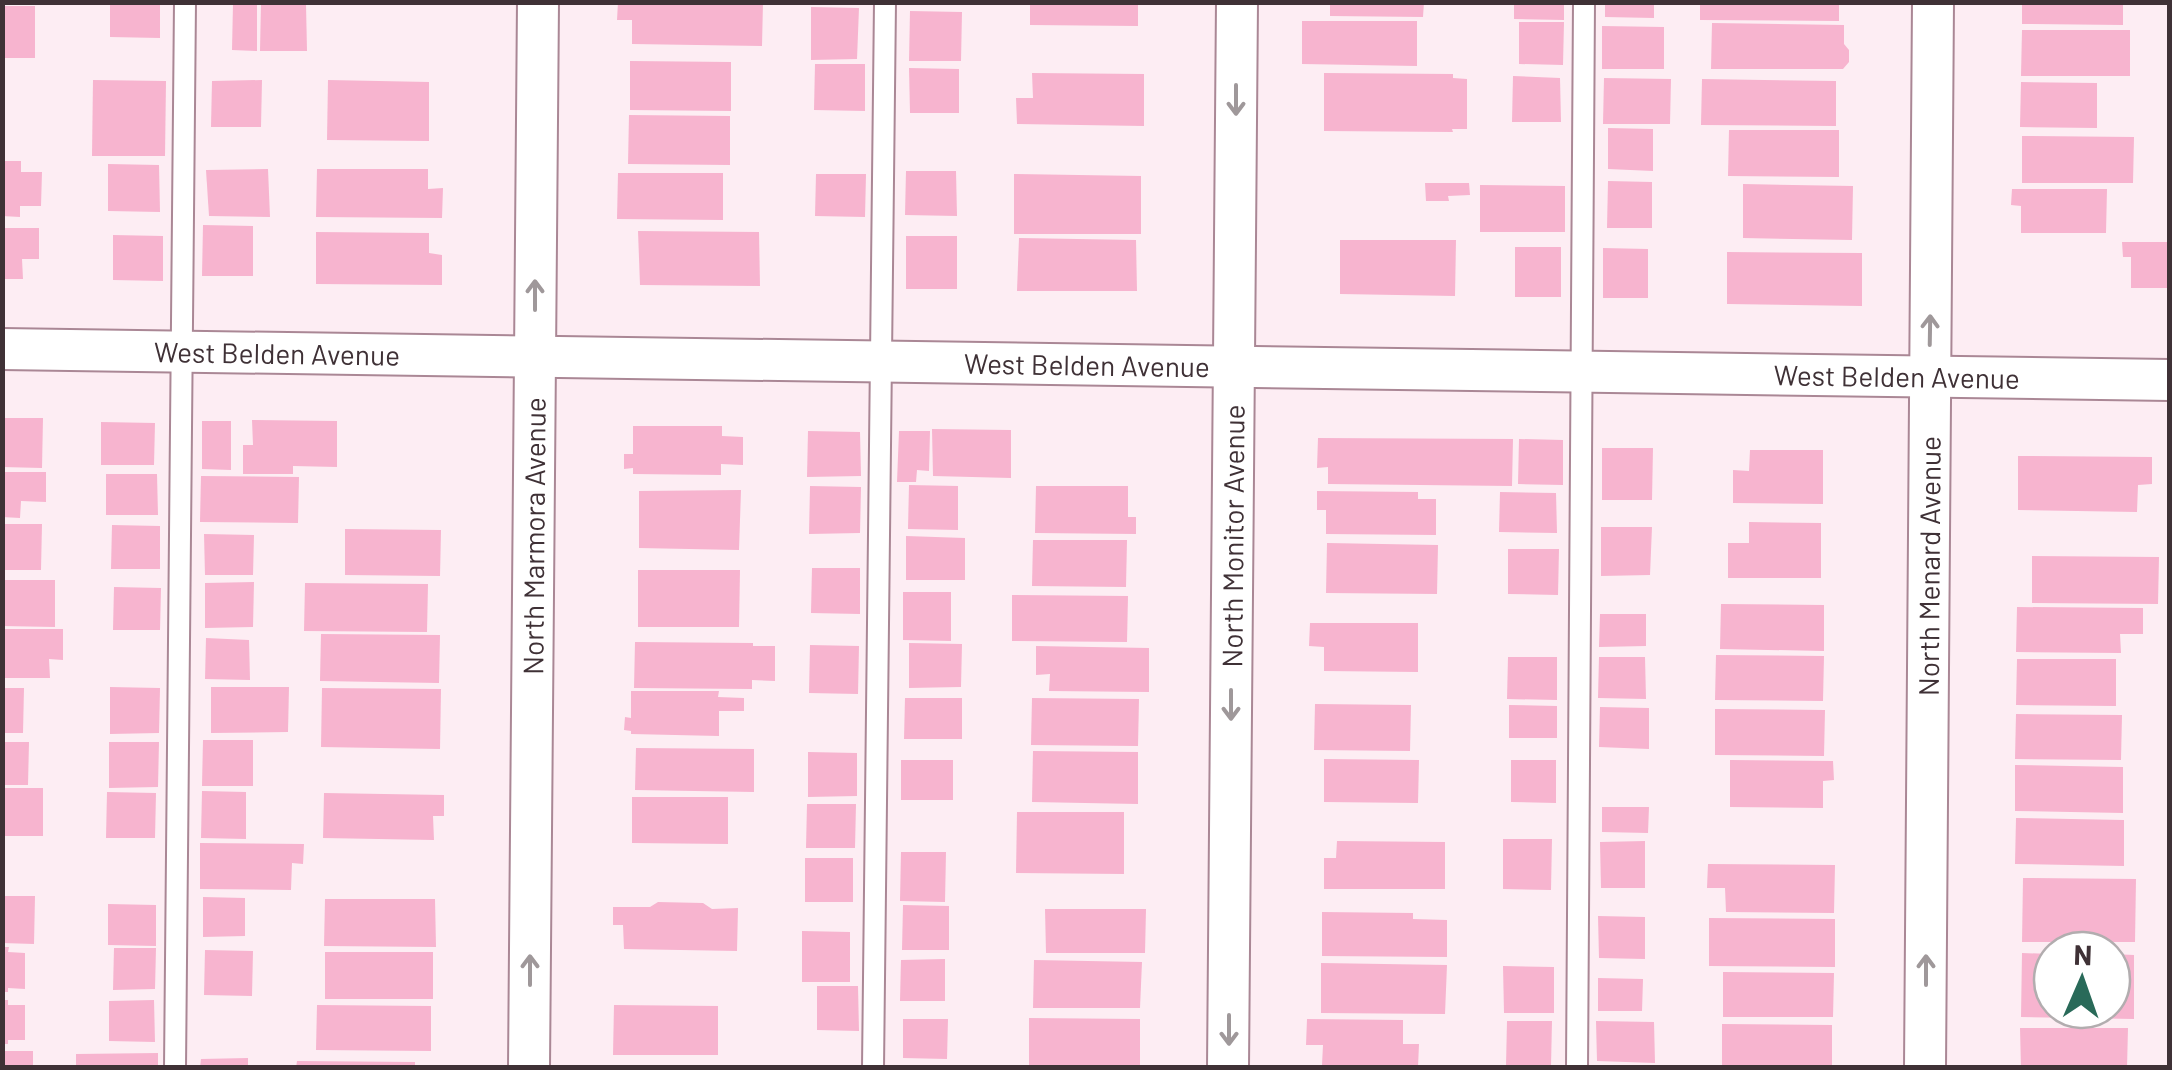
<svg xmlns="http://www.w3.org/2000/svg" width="2172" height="1070" font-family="Barlow,sans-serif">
<rect width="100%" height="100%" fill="#fdedf3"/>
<g fill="#f7b4cf">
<polygon points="618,2 763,2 762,46 632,44 632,20 617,20"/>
<polygon points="1030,2 1138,2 1138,26 1030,25"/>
<polygon points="1330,2 1424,2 1423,17 1330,16"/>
<polygon points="1514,2 1564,2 1564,20 1514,19"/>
<polygon points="1605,2 1654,2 1654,18 1605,17"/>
<polygon points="1700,2 1839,2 1839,21 1700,20"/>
<polygon points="2022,2 2123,2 2123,25 2022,24"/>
<polygon points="110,3 160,3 160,38 110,37"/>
<polygon points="261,3 306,4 307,51 260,51"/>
<polygon points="233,4 257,5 257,51 232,50"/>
<rect x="2" y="6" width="33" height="52"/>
<polygon points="811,7 859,8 857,59 811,60"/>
<polygon points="910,11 962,12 961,61 909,61"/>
<polygon points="1302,21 1417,21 1417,66 1302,64"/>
<polygon points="1519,22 1564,22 1563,65 1519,64"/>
<polygon points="1712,23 1844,25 1844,44 1849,50 1849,62 1843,69 1711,69"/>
<polygon points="1602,26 1664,27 1664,69 1602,69"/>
<polygon points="2022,30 2130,30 2130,76 2021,76"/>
<polygon points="630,61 731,62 731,111 630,110"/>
<polygon points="815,64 865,64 865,111 814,110"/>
<polygon points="909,68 959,69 959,113 910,113"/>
<polygon points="1032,73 1144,74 1144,126 1017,124 1016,98 1033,98"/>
<polygon points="1324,73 1453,74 1453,78 1467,79 1467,129 1452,129 1453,132 1324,131"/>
<polygon points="1513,76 1560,78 1561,122 1512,122"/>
<polygon points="1604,78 1671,79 1670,124 1603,124"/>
<polygon points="1702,79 1836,81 1836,126 1701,125"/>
<polygon points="93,80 166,81 165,156 92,156"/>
<polygon points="262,80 261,127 211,127 212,81"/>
<polygon points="328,80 429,82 429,141 327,140"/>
<polygon points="2021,82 2097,83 2097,128 2020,127"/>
<polygon points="629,115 730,116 730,165 628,164"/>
<polygon points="1608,128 1653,129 1653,171 1608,169"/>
<polygon points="1729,130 1839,130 1839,177 1728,176"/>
<polygon points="2022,136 2134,137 2133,183 2022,183"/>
<polygon points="2,161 21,161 21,172 42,172 41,206 20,206 20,217 2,216"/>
<polygon points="108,164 159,165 160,212 108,211"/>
<polygon points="268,169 270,217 209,216 206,170"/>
<polygon points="317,169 428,169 428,189 443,188 442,218 316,217"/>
<polygon points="906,171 956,171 957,216 905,215"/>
<polygon points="618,173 723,173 723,220 617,219"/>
<polygon points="816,174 866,174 865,217 815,216"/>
<polygon points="1014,174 1141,176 1141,234 1014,234"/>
<polygon points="1608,181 1652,182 1652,228 1607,228"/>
<polygon points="1425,183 1469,183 1470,195 1448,196 1449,201 1426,201"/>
<polygon points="1743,184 1853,186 1852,240 1743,238"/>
<polygon points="1480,185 1565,186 1565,232 1480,232"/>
<polygon points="2012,189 2107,189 2106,233 2021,233 2021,206 2011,205"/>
<polygon points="203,225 253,226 253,276 202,276"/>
<polygon points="2,228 39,228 39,259 22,259 23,279 2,279"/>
<polygon points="638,231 759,232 760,286 640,285"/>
<polygon points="316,232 429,233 429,253 442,255 442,285 316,284"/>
<polygon points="113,235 163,236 163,281 113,280"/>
<rect x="906" y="236" width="51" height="53"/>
<polygon points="1019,238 1136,240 1137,291 1017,291"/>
<polygon points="1340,240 1456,240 1455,296 1340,294"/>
<polygon points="2122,242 2170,242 2170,288 2131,288 2131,257 2123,257"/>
<rect x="1515" y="247" width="46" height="50"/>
<polygon points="1603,248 1648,249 1648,298 1603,298"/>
<polygon points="1727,252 1862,253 1862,306 1727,304"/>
<polygon points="2,418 43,418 42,468 2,467"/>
<polygon points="252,420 337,421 337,467 293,466 293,474 243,474 243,445 253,445"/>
<polygon points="202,421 231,421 231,470 202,469"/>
<polygon points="101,422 155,423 154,465 101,465"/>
<polygon points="633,426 722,426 722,436 743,437 743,465 721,464 721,475 633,474 633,468 624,469 624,454 633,454"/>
<polygon points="932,429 1011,430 1011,478 933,476"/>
<polygon points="808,431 860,432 861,476 807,477"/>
<polygon points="899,431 930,431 929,471 917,470 916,482 897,482"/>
<polygon points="1318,438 1513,439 1512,486 1328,484 1328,467 1317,468"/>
<polygon points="1519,439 1563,440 1563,485 1518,484"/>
<polygon points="1602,448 1653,448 1652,500 1602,500"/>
<polygon points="1750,450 1823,450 1823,504 1733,503 1733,470 1749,471"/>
<polygon points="2018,456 2152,457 2152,484 2138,485 2137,512 2018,510"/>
<polygon points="2,472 46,472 46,502 21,501 20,518 2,517"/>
<polygon points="106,474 157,474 158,515 106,515"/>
<polygon points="201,476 299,477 298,523 200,522"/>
<polygon points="909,485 958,486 958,530 908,529"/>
<polygon points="810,486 861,487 860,533 809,534"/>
<polygon points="1036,486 1128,486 1128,517 1136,517 1136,534 1035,533"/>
<polygon points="741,490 739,550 639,548 639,491"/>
<polygon points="1317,491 1418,492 1418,499 1436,499 1436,535 1326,534 1326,510 1317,510"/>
<polygon points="1500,492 1556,493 1557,533 1499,532"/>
<polygon points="1749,522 1821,523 1821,578 1728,578 1728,543 1749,543"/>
<polygon points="2,524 42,524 41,570 2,570"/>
<polygon points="112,525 160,526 160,569 111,569"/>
<polygon points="1601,527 1652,527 1650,575 1601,576"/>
<polygon points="345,529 441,530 440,576 345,575"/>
<polygon points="204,534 254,535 253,575 205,575"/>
<polygon points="906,536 965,538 965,580 906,580"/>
<polygon points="1033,540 1127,540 1126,587 1032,586"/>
<polygon points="1327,543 1438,545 1437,594 1326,593"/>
<polygon points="1508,549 1559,549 1558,595 1508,594"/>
<polygon points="2032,556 2159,557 2158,604 2032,603"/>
<polygon points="812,568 860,568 860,614 811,613"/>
<polygon points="638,570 740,570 739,627 638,627"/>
<polygon points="2,580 55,580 55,627 2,626"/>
<polygon points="254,582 253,627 205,628 205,583"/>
<polygon points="305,583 428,584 427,632 304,631"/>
<polygon points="114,587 161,588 160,630 113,630"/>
<polygon points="903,592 951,592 951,641 903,640"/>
<polygon points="1012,595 1128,596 1127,642 1012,641"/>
<polygon points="1721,604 1824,605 1824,651 1720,649"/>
<polygon points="2017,607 2143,608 2143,634 2120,634 2121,653 2016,652"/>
<polygon points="1600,614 1646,614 1646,646 1599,647"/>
<polygon points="1310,623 1418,623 1418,672 1324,671 1324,647 1309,646"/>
<polygon points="2,629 63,629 63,660 49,659 50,678 2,678"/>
<polygon points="321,634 440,635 439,683 320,681"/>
<polygon points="206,638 249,640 250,680 205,679"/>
<polygon points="635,642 753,643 753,646 775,646 775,681 752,680 752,689 634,688"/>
<polygon points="909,643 962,644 961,687 909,688"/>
<polygon points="810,645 859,646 858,694 809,693"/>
<polygon points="1036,646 1149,648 1149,692 1049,691 1050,674 1036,675"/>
<polygon points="1716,655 1824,656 1823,701 1715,700"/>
<polygon points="1508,657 1557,657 1557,700 1507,699"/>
<polygon points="1599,657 1645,657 1646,699 1598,698"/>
<polygon points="2017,659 2116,659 2116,706 2016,705"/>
<polygon points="110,687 160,688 159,733 110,734"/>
<polygon points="211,687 289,687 288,732 211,733"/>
<polygon points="2,688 24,688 23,733 2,733"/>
<polygon points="322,688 441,689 440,749 321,747"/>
<polygon points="631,691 719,691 718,697 744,698 744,711 719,711 719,736 631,734 631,731 624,730 625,717 631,718"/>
<polygon points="905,698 962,698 962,739 904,739"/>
<polygon points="1032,698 1139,699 1138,746 1031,745"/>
<polygon points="1315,704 1411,705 1410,751 1314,750"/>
<polygon points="1509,705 1557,706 1557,738 1509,738"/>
<polygon points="1600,707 1649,708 1649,749 1599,747"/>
<polygon points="1715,709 1825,710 1824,756 1715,755"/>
<polygon points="2016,714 2122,715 2121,760 2015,759"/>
<polygon points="203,740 253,740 253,786 202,786"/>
<polygon points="2,742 29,742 28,785 2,785"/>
<polygon points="109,742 159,742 158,787 109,788"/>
<polygon points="636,748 754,749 754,792 635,790"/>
<polygon points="1033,751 1138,752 1138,804 1032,802"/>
<polygon points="808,752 857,753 857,796 808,797"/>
<polygon points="1324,759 1419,760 1418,803 1324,802"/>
<rect x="901" y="760" width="52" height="40"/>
<polygon points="1511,760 1556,760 1556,803 1511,802"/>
<polygon points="1730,760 1833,761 1834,780 1823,781 1823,808 1730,807"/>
<polygon points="2015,765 2123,767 2123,813 2015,811"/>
<rect x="2" y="788" width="41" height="48"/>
<polygon points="202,791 246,792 246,839 201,838"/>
<polygon points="107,792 156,793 155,838 106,838"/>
<polygon points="324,793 444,795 444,816 433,816 434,840 323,838"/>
<polygon points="632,797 728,797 728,844 632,843"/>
<polygon points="807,804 856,804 855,848 806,848"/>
<polygon points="1602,807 1649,807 1648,833 1602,832"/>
<polygon points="1017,812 1124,812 1124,874 1016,873"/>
<polygon points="2016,818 2124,820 2124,866 2015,864"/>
<polygon points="1503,839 1552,839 1551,890 1503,889"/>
<polygon points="1337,841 1445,842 1445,889 1324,889 1324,858 1336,858"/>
<polygon points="1645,841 1645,888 1601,888 1600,842"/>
<polygon points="200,843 304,844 303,864 292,863 291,890 200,889"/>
<polygon points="901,852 946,852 945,902 900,901"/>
<rect x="805" y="858" width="48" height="44"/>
<polygon points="1708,864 1835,865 1834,913 1726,912 1725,888 1707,888"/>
<polygon points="2023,878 2136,879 2135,942 2022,942"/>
<polygon points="2,896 35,896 34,944 2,943"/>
<polygon points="203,897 245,898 245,936 203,937"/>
<polygon points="325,899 435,899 436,947 324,946"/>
<polygon points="658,902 703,903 712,909 738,908 737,951 624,949 623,925 613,925 613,907 650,907"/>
<polygon points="108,904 156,905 156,946 108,945"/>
<polygon points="903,905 949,906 949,950 902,950"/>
<polygon points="1045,909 1146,909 1145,953 1046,953"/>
<polygon points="1322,912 1413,913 1413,919 1447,920 1447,957 1322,956"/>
<polygon points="1598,916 1645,917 1645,959 1599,958"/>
<polygon points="1709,918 1835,919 1835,967 1709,966"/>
<polygon points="802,931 850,932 850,982 802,982"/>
<polygon points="2,947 9,947 8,952 25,953 25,989 8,988 8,992 2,992"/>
<polygon points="114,948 156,948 155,989 113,990"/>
<polygon points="205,950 253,951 252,996 204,995"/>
<rect x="325" y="952" width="108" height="47"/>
<polygon points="2022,953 2052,954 2052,1010 2112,1010 2112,954 2134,955 2134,1019 2021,1017"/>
<polygon points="945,959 945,1001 900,1001 901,960"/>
<polygon points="1034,960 1142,962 1140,1008 1033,1008"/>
<polygon points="1321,963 1447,965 1445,1014 1321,1013"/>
<polygon points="1503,966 1554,967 1554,1013 1504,1013"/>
<polygon points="1723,972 1834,973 1833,1017 1723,1017"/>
<polygon points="1598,978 1643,979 1642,1011 1598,1011"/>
<polygon points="817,986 858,986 859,1031 817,1030"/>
<polygon points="2,1000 8,1000 8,1005 25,1005 25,1040 8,1040 8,1044 2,1044"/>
<polygon points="154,1000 155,1042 109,1041 109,1001"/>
<polygon points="317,1005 431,1006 431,1051 316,1050"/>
<polygon points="614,1005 718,1006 718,1055 613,1055"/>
<polygon points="1029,1018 1140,1019 1140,1065 1029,1065"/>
<polygon points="903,1019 948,1019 947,1059 903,1058"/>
<polygon points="1307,1019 1403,1020 1403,1044 1419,1044 1418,1067 1322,1065 1323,1045 1306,1045"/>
<polygon points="1507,1021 1552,1021 1551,1066 1506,1066"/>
<polygon points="1596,1021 1654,1022 1655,1063 1597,1061"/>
<polygon points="1722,1024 1832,1025 1832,1068 1722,1068"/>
<polygon points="2020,1028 2128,1028 2127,1068 2021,1068"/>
<rect x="2" y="1051" width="31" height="17"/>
<polygon points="158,1053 158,1068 76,1068 76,1054"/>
<polygon points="248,1058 248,1068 200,1068 201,1059"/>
<polygon points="297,1061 415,1062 415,1068 296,1068"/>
</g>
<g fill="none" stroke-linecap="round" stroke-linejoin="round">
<defs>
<g id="lane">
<polyline points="175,1068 185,2"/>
<polyline points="873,1068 885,2"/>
<polyline points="1577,1068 1584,2"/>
</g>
<g id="street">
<path id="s1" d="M2,349L2170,380"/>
<path id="s2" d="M529,1068L538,2"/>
<path id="s3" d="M1228,1068L1237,2"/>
<path id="s4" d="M1925,1068L1933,2"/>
</g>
</defs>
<use href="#lane" stroke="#aa8795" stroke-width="24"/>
<use href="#street" stroke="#aa8795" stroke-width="44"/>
<use href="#lane" stroke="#fff" stroke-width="20"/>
<use href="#street" stroke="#fff" stroke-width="40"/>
</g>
<defs><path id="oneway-shaft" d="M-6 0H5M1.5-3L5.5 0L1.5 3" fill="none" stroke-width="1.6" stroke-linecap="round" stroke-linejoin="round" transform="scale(2.5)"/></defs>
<g stroke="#9f989a">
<use href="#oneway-shaft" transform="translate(1236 100) rotate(90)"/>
<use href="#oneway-shaft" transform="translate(535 295) rotate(-90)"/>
<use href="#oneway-shaft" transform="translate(1930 330) rotate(-89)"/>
<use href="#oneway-shaft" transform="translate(1231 705) rotate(90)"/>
<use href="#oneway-shaft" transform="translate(530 970) rotate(-90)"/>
<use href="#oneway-shaft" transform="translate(1926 970) rotate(-90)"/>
<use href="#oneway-shaft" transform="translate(1229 1030) rotate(90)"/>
</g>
<g text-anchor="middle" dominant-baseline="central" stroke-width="8" stroke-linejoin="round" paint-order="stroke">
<g font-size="28" fill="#3f3136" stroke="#fff">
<text stroke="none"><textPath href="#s1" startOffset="275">West Belden Avenue</textPath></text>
<text stroke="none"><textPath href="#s1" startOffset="1085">West Belden Avenue</textPath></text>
<text stroke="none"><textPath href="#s1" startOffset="1895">West Belden Avenue</textPath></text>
<text stroke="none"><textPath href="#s2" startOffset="532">North Marmora Avenue</textPath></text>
<text stroke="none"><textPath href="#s3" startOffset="532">North Monitor Avenue</textPath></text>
<text stroke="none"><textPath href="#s4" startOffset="502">North Menard Avenue</textPath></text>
</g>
</g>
<rect width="2172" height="1070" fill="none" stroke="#3f3136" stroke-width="10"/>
<g transform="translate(2082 980) rotate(2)"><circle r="48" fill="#ffffff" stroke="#b2adaf" stroke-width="2.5"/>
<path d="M0-8L18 38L0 25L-18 38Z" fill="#296a59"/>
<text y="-15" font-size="28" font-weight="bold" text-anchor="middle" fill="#3f3136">N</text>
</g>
</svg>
